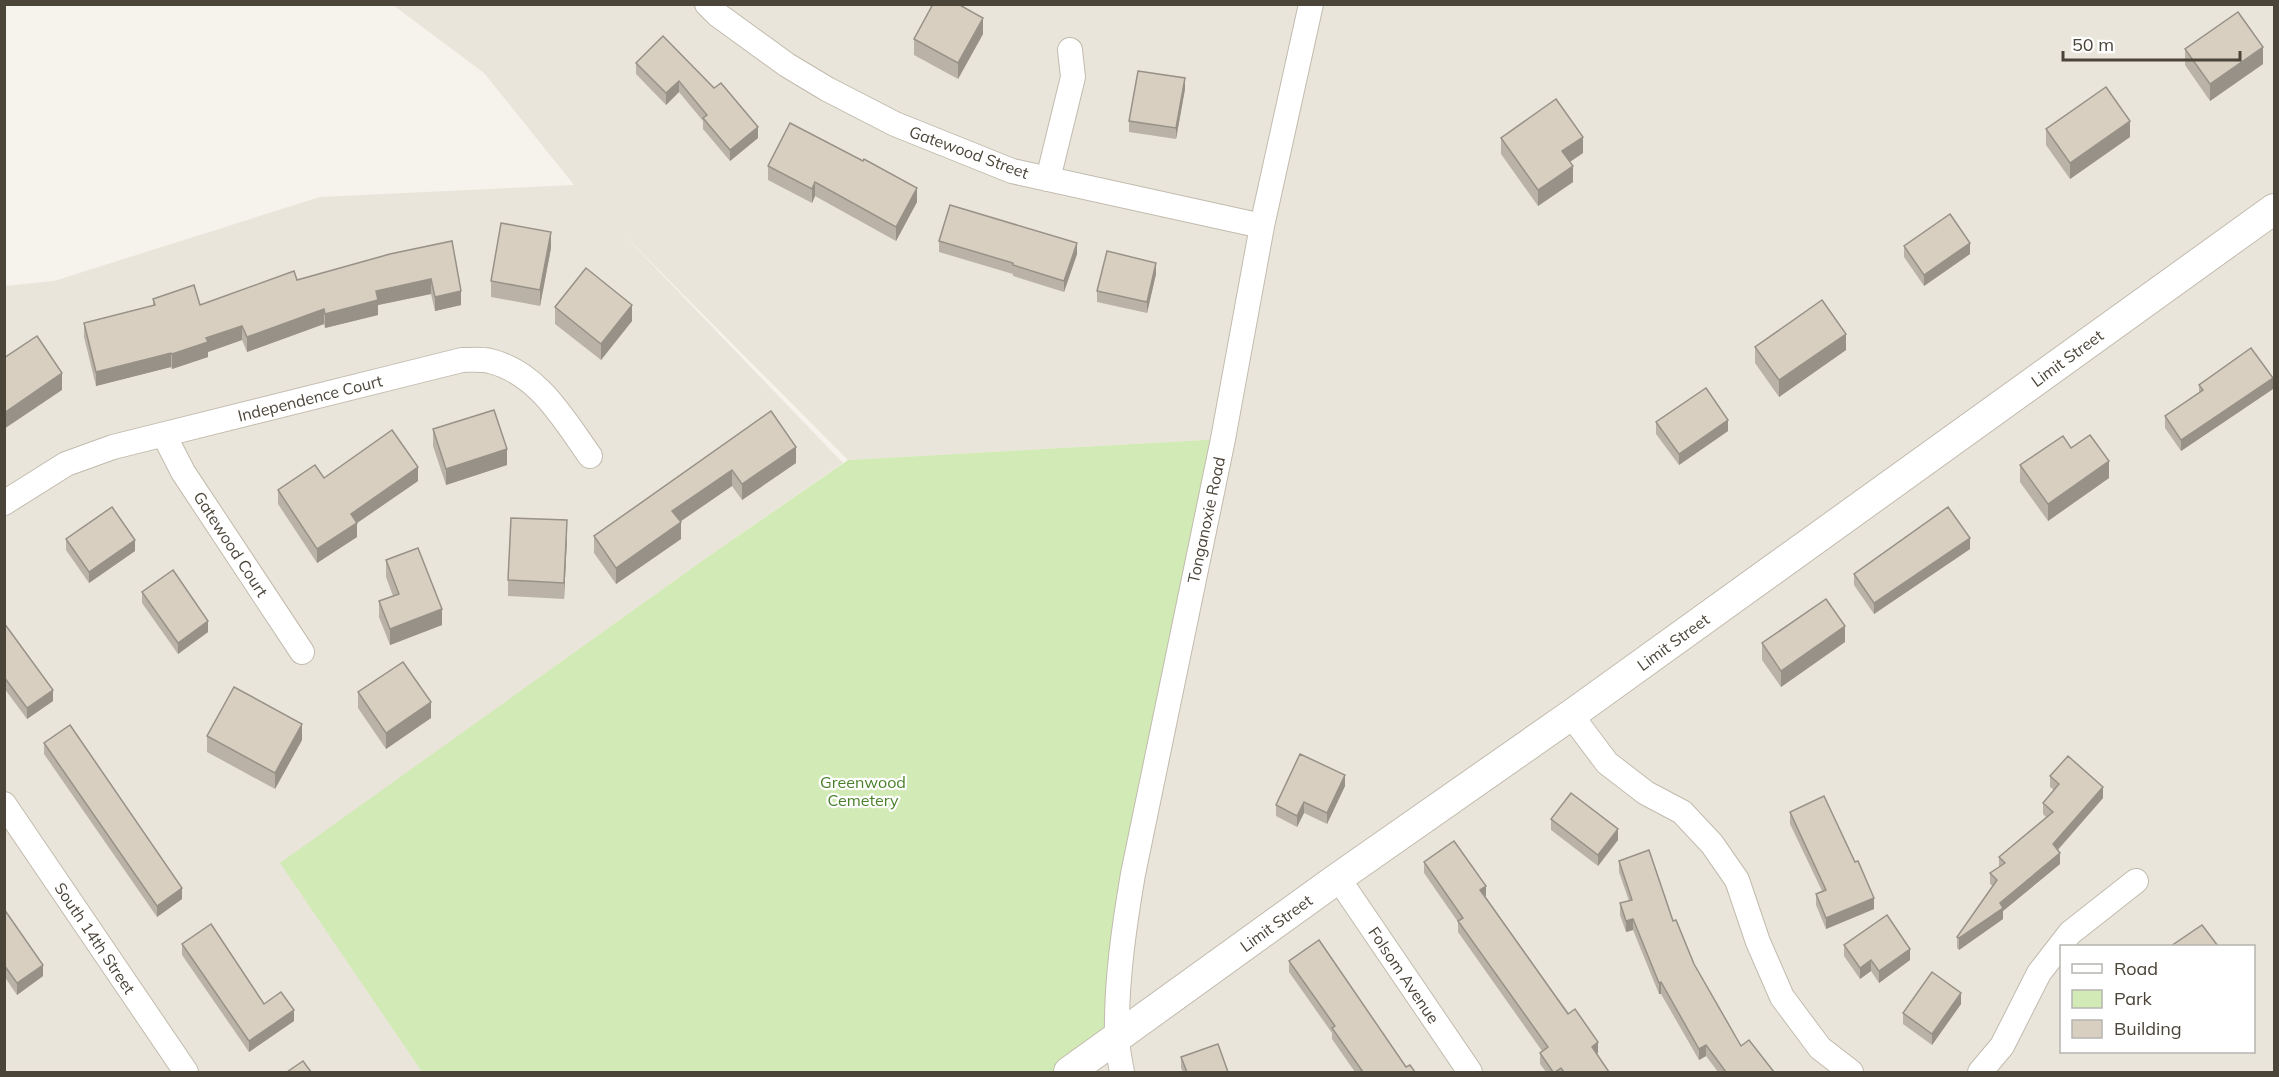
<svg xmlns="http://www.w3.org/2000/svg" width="2279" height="1077" font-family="Mulish,sans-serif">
<rect width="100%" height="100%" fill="#f6f3ec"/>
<path fill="#eae5da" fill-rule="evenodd" d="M393,5H2274V1072H1069L1122,937L1223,439L848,460L620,231L843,463L709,556L281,863L422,1072H5L4,286L54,281L320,197L574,185L484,73ZM2062,946H2254V1052H2062Z"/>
<polygon fill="#d2eab5" points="1223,439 1133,874 1117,1038 1069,1072 422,1072 280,863 709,556 848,460"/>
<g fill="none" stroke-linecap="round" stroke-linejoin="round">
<defs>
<g id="minor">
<polyline points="707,4 718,15 787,65 827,89 895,124 1012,171 1262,226"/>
<polyline points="1048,179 1073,77 1070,50"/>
<polyline points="164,435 183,472 302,652"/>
<path d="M4,503L66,464L113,447L462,360C471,360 481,359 490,361C538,373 563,418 590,456"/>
<polyline points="1571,715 1607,763 1646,793 1682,812 1712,844 1737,880 1758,942 1782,997 1820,1048 1851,1072"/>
<polyline points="4,804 186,1072"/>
<polyline points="1338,878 1470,1072"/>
<path d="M1122,1072C1120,1061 1117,1048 1117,1036C1116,982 1124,927 1133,874L1223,439L1262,226L1311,4"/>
<polyline points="1980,1072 2002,1046 2039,973 2070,933 2136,881"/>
</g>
<polyline id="tertiary" points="1069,1072 1338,878 1571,715 2274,209"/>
</defs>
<use href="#minor" stroke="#c2bbae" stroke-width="26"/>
<use href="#tertiary" stroke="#c2bbae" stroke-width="32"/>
<use href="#minor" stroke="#fff" stroke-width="24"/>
<use href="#tertiary" stroke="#fff" stroke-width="30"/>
</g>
<g fill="#bab2a6">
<polygon points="983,34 958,79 914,55 914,39"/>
<polygon points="663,36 758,138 730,161 703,129 703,121 679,92 666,105 636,74 636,63"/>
<polygon points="2185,49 2263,64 2210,101 2185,65"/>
<polygon points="1185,89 1176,139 1129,132 1129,121"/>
<polygon points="2046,129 2130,137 2070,179 2046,145"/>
<polygon points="1501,138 1583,153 1570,162 1573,182 1538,206 1501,154"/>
<polygon points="863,161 917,202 896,241 815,196 812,203 768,180 768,166"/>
<polygon points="452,241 461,305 435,311 431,294 378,305 378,315 325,328 324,324 247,352 242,340 208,352 208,357 172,369 171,367 96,386 84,337 84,323 153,306 153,299 200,305"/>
<polygon points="939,241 1077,254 1064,292 1013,276 1013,274 939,252"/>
<polygon points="1904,246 1970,254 1924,286 1904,257"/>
<polygon points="551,248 540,306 491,297 491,281"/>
<polygon points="1156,274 1147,313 1097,302 1097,291"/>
<polygon points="555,307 632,321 601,360 555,324"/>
<polygon points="1755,347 1846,350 1779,397 1755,363"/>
<polygon points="2199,385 2273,389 2181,451 2165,428 2165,416 2199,393"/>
<polygon points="771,411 796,463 742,500 732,486 680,522 681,539 616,584 594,553 594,536"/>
<polygon points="1656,422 1728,431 1679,465 1656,434"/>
<polygon points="433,429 507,465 446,485 433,446"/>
<polygon points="2020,465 2109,478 2048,521 2020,482"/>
<polygon points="324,478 418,481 357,523 357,537 317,563 278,504 278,490"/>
<polygon points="567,537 564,599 508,596 508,580"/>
<polygon points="66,539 135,551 89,583 66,550"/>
<polygon points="1970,549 1874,614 1854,585 1854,574"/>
<polygon points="386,560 442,625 390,645 379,617 379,601 393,596 386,577"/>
<polygon points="142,592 208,632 178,654 142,603"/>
<polygon points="4,623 53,701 27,719 4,688"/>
<polygon points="1845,642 1781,687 1762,660 1762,643"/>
<polygon points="358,692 431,718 386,749 358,708"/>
<polygon points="207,736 302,740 275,789 207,752"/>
<polygon points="44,743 182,899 157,917 44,754"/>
<polygon points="2050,776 2103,798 2058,850 2060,864 2003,911 2003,919 1959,950 1957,948 1957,937 1993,886 1990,884 1990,873 1999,867 1999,857 2046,817 2043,814 2043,803 2054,790 2050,787"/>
<polygon points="1345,786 1327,824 1304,813 1297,827 1276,816 1276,805"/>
<polygon points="1790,812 1855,862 1874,909 1826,929 1816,905 1816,894 1822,891 1790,824"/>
<polygon points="1551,819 1618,840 1598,866 1551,830"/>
<polygon points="1619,861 1673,921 1694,964 1741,1046 1774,1072 1718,1072 1706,1056 1699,1060 1661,994 1659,994 1633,930 1626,932 1620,915 1620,903 1629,901 1619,872"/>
<polygon points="1424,862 1486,897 1527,956 1598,1053 1597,1054 1609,1072 1546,1072 1540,1064 1540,1053 1542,1051 1458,932 1458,922 1424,873"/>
<polygon points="4,909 43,976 17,995 4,976"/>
<polygon points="182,944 264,1004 294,1021 249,1052 182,955"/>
<polygon points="1844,945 1910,960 1879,983 1871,971 1860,979 1844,956"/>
<polygon points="1289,961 1406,1067 1415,1072 1355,1072 1332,1039 1332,1033 1289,972"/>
<polygon points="1961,1004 1932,1045 1903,1024 1903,1013"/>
<polygon points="1181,1057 1228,1072 1183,1072 1181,1068"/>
</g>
<g fill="#979187">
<polygon points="983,18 983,34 958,79 958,63"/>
<polygon points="2263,47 2263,64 2210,101 2210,84"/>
<polygon points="1185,78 1185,89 1176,139 1176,128"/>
<polygon points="679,81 679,92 666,105 666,93"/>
<polygon points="2130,121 2130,137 2070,179 2070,163"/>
<polygon points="758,127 758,138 730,161 730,150"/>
<polygon points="1583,137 1583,153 1562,167 1562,151"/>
<polygon points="1573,166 1573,182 1538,206 1538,190"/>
<polygon points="815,182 815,196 812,203 812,189"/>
<polygon points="917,188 917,202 896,241 896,227"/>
<polygon points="551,232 551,248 540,306 540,290"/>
<polygon points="1077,243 1077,254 1064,292 1064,281"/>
<polygon points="1970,243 1970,254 1924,286 1924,275"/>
<polygon points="1156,263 1156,274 1147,313 1147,302"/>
<polygon points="431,279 431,294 378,305 378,315 325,328 325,314 376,291"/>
<polygon points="461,291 461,305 435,311 435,297"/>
<polygon points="632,305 632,321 601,360 601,344"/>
<polygon points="324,309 324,324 247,352 247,337"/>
<polygon points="242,326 242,340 208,352 208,357 172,369 172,354 206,338"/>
<polygon points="1846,334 1846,350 1779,397 1779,380"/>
<polygon points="171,353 171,367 96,386 96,372"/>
<polygon points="62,373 62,390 4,429 4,413"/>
<polygon points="2273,378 2273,389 2181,451 2181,440"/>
<polygon points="1728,420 1728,431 1679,465 1679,454"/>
<polygon points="796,447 796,463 742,500 742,484"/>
<polygon points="507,449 507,465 446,485 446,469"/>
<polygon points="2109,461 2109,478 2048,521 2048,504"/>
<polygon points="418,467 418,481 357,523 357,537 317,563 317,549 351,514"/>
<polygon points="732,470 732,486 672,527 672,511"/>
<polygon points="567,520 567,537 564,599 564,583"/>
<polygon points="681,522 681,539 616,584 616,568"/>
<polygon points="1970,538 1970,549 1874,614 1874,603"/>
<polygon points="135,540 135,551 89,583 89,572"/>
<polygon points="442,609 442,625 390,645 390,629"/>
<polygon points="208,621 208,632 178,654 178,643"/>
<polygon points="1845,626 1845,642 1781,687 1781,671"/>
<polygon points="53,690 53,701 27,719 27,708"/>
<polygon points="431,702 431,718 386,749 386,733"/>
<polygon points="302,724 302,740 275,789 275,773"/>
<polygon points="1345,775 1345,786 1327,824 1327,813"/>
<polygon points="2103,787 2103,798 2053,855 2053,844"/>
<polygon points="1304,802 1304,813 1297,827 1297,816"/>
<polygon points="1618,829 1618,840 1598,866 1598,855"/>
<polygon points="2060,853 2060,864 2003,911 2003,919 1959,950 1959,938"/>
<polygon points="1486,886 1486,897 1480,890"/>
<polygon points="182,888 182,899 157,917 157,906"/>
<polygon points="1874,898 1874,909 1826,929 1826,918"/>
<polygon points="1633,919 1633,930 1626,932 1626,921"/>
<polygon points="1910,949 1910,960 1879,983 1879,971"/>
<polygon points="1871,960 1871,971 1860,979 1860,968"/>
<polygon points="43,965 43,976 17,995 17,983"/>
<polygon points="1661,982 1661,994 1659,994 1659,983"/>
<polygon points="1961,993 1961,1004 1932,1045 1932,1034"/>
<polygon points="294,1010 294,1021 249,1052 249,1041"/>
<polygon points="1598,1042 1598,1053 1592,1058 1592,1047"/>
<polygon points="1706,1045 1706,1056 1699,1060 1699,1049"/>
</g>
<g fill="#d8cfc1" stroke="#979187" stroke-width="1.5">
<polygon points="933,4 958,4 983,18 958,63 914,39"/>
<polygon points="2238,12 2263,47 2210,84 2185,49"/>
<polygon points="663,36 714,88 721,83 758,127 730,150 703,118 707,115 679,81 666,93 636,63"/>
<polygon points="1138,71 1185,78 1176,128 1129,121"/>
<polygon points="2106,87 2130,121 2070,163 2046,129"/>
<polygon points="1556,99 1583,137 1562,151 1573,166 1538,190 1501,138"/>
<polygon points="790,123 863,161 864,159 917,188 896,227 815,182 812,189 768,166"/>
<polygon points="950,205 1077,243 1064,281 1013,265 1013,263 939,241"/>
<polygon points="1950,214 1970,243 1924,275 1904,246"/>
<polygon points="501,223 551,232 540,290 491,281"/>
<polygon points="452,241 461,291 435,297 431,279 376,291 378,300 325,314 324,309 247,337 242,326 206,338 208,342 172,354 171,353 96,372 84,323 155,305 153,299 194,285 200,305 294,271 297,280 390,254"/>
<polygon points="1107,251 1156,263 1147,302 1097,291"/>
<polygon points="586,268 632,305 601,344 555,307"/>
<polygon points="1822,300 1846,334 1779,380 1755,347"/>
<polygon points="37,336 62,373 4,413 4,358"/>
<polygon points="2251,348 2273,378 2181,440 2165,416 2203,390 2199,385"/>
<polygon points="1706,388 1728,420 1679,454 1656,422"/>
<polygon points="494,410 507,449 446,469 433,429"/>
<polygon points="771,411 796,447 742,484 732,470 672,511 681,522 616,568 594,536"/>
<polygon points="392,430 418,467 351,514 357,523 317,549 278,490 315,465 324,478"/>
<polygon points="2090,435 2109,461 2048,504 2020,465 2063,436 2071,448"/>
<polygon points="112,507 135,540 89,572 66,539"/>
<polygon points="1948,507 1970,538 1874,603 1854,574"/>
<polygon points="511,518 567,520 564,583 508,580"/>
<polygon points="418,548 442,609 390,629 379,601 399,594 386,560"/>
<polygon points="173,570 208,621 178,643 142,592"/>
<polygon points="1826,599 1845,626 1781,671 1762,643"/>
<polygon points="4,623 53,690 27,708 4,677"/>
<polygon points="403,662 431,702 386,733 358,692"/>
<polygon points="234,687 302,724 275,773 207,736"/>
<polygon points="70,725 182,888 157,906 44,743"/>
<polygon points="1300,754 1345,775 1327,813 1304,802 1297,816 1276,805"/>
<polygon points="2068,756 2103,787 2053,844 2060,853 2000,903 2003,908 1959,938 1957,937 1997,880 1990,873 2005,863 1999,857 2053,812 2043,803 2059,784 2050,776"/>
<polygon points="1571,793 1618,829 1598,855 1551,819"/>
<polygon points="1824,796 1855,862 1858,861 1874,898 1826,918 1816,894 1826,890 1790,812"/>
<polygon points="1454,841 1486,886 1480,890 1527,956 1568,1014 1575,1009 1598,1042 1592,1047 1609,1072 1564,1072 1561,1068 1555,1072 1553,1072 1540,1053 1548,1047 1458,921 1463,918 1424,862"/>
<polygon points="1649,850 1673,921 1676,920 1694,964 1741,1046 1749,1040 1774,1072 1726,1072 1706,1045 1699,1049 1661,982 1659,983 1633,919 1626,921 1620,903 1632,900 1619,861"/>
<polygon points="4,909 43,965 17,983 4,965"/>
<polygon points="1887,915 1910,949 1879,971 1871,960 1860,968 1844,945"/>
<polygon points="211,924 264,1004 281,992 294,1010 249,1041 182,944"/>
<polygon points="2202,925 2218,946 2171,946"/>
<polygon points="1319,940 1406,1067 1410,1065 1415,1072 1363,1072 1332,1028 1335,1026 1289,961"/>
<polygon points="1932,972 1961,993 1932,1034 1903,1013"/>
<polygon points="1218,1044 1228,1072 1187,1072 1181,1057"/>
<polygon points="303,1061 311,1072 287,1072"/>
</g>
<g text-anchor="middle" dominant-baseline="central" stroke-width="4.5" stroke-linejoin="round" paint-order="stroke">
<g font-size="16" fill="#4b4439" stroke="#fff">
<text transform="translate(969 152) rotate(20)">Gatewood Street</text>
<text transform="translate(2067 358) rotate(-36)">Limit Street</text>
<text transform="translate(310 398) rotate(-14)">Independence Court</text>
<text transform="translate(1206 520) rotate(-78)">Tonganoxie Road</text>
<text transform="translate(231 544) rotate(57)">Gatewood Court</text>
<text transform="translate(1673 642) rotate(-36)">Limit Street</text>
<text transform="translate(1276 923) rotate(-36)">Limit Street</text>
<text transform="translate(95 938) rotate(56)">South 14th Street</text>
<text transform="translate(1404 975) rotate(56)">Folsom Avenue</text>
</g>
<g font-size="16" fill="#4a7f2a" stroke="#fff">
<text x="863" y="782">Greenwood<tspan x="863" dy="18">Cemetery</tspan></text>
</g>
</g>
<rect width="2279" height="1077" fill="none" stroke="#4b4439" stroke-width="12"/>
<rect x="2060" y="945" width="195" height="108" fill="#ffffff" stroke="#b7b4b0" stroke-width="1.5"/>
<rect x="2072" y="964" width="30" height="9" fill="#ffffff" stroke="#b7b4b0" stroke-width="1.5"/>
<text x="2114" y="975" font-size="18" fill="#4b4439">Road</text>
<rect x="2072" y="990" width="30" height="18" fill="#d2eab5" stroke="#b7b4b0" stroke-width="1.5"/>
<text x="2114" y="1005" font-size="18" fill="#4b4439">Park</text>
<rect x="2072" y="1020" width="30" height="18" fill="#d8cfc1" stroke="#b7b4b0" stroke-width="1.5"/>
<text x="2114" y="1035" font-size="18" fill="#4b4439">Building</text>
<path d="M2063 51v9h177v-9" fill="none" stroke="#4b4439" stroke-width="3"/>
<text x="2072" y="51" font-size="18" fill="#4b4439" stroke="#ffffff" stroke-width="4.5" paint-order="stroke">50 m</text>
</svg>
